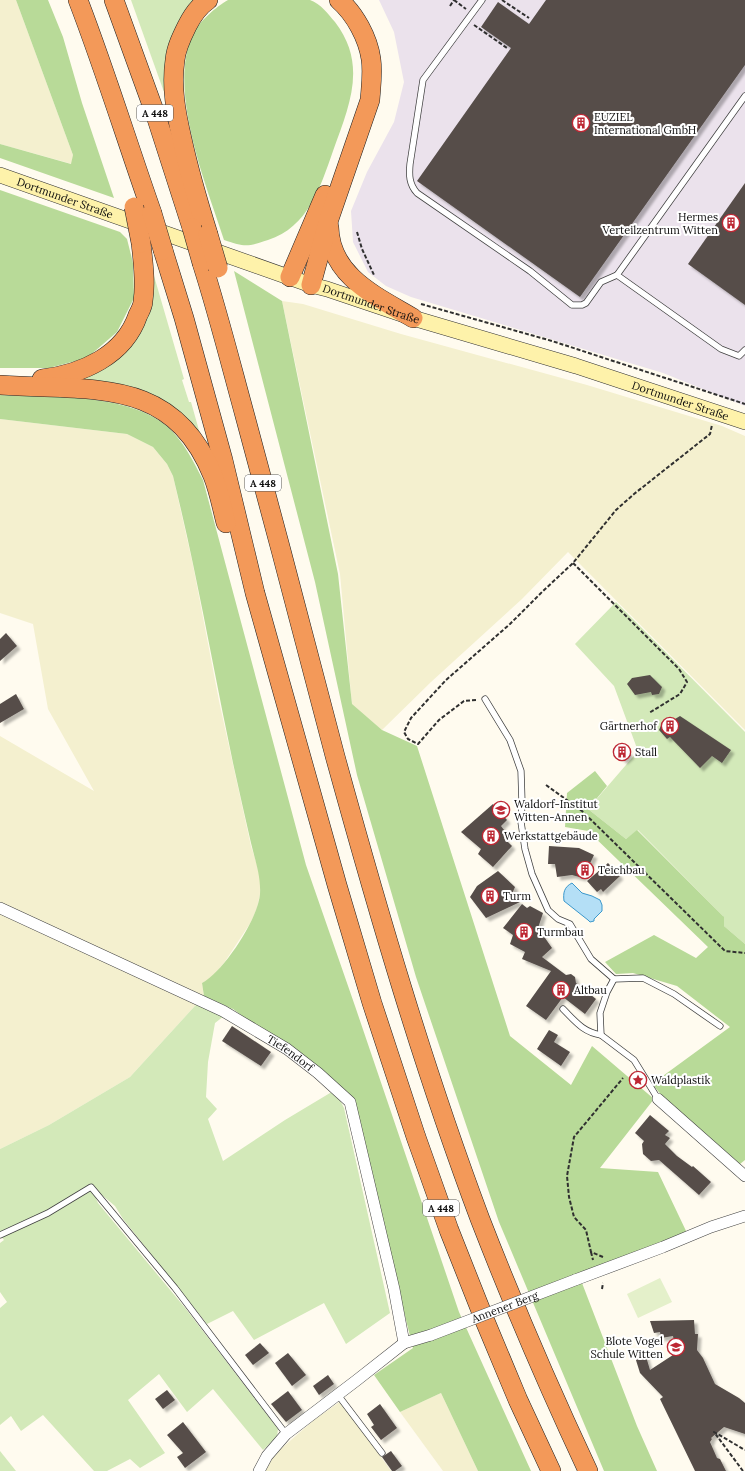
<svg xmlns="http://www.w3.org/2000/svg" width="745" height="1471" font-family="Lora,serif">
<defs>
<filter id="shadow"><feDropShadow dx="3.5" dy="3.5" stdDeviation="1" flood-color="#0004"/></filter>
</defs>
<rect width="100%" height="100%" fill="#fffbef"/>
<polygon fill="#ebe2ec" points="379,0 745,0 745,406 663,373 411,297 386,286 368,272 353,242 351,211 367,172 394,122 404,82 394,32"/>
<g fill="#f4f0cf">
<polygon points="0,0 16,0 73,155 72,164 0,144"/>
<polygon points="282,301 303,304 401,334 587,385 722,426 745,436 745,730 568,552 522,599 431,682 382,730 352,705 340,574"/>
<polygon points="0,419 127,434 153,447 167,464 173,476 193,565 219,701 251,846 260,874 260,894 257,908 251,922 224,963 210,979 202,983 204,996 130,1077 49,1125 0,1149 0,736 94,791 48,709 33,624 0,613"/>
<polygon points="441,1393 478,1471 443,1471 400,1412"/>
<polygon points="341,1401 391,1471 265,1471 275,1454 314,1420"/>
</g>
<g fill="#d3e9b9">
<polygon points="131,0 202,0 169,106"/>
<polygon points="152,269 184,379 182,380 189,402 191,402 202,441 193,432 70,380 104,365"/>
<polygon points="616,602 745,732 745,944 724,926 723,916 638,830 626,839 588,809 638,751 614,686 575,644"/>
<polygon points="204,996 233,1009 215,1023 208,1062 206,1097 217,1109 208,1119 223,1161 285,1120 335,1090 344,1108 390,1313 346,1344 324,1303 254,1340 233,1311 207,1324 123,1219 115,1206 90,1185 98,1203 186,1309 278,1429 277,1437 263,1450 213,1389 187,1412 159,1374 128,1400 165,1453 140,1468 130,1459 107,1471 94,1471 43,1415 21,1431 11,1416 0,1425 0,1308 7,1302 0,1292 0,1243 4,1240 0,1235 0,1149 49,1125 130,1077"/>
<polygon points="0,1451 16,1471 0,1471"/>
</g>
<g fill="#b8da98">
<polygon points="16,0 48,0 63,37 82,103 114,198 0,158 0,144 71,164 73,155"/>
<path d="M228,0C249,0 269,0 289,0C295,0 305,0 310,0C321,4 328,14 335,22C368,65 349,106 333,151C320,188 308,227 268,240C247,247 245,247 224,240C206,184 168,92 192,36C197,23 217,6 228,0Z"/>
<polygon points="0,190 120,232 127,239 133,263 134,298 117,332 87,358 49,368 0,368"/>
<polygon points="234,271 282,301 338,574 352,704 382,730 417,746 510,1036 571,1085 592,1046 654,1099 600,1168 658,1172 687,1233 582,1283 637,1426 657,1471 604,1471 499,1222 416,977 357,775 315,582"/>
<path d="M0,395C49,397 129,393 168,427C184,442 193,461 203,480L306,865L355,1006L459,1312L531,1471H478L441,1393L400,1412L374,1375L413,1348L350,1096L233,1009L204,996L202,983C224,971 258,919 260,894C261,876 255,860 251,843C245,817 239,790 233,763C219,697 207,630 193,564C187,535 180,505 173,476L167,464L153,447L127,434L0,419Z"/>
<polygon points="595,771 607,786 588,809 626,839 637,830 724,917 724,926 745,944 745,1160 740,1164 662,1096 654,1086 656,1081 730,1027 677,986 633,973 616,974 605,962 654,935 696,958 708,947 588,831 565,827 567,793"/>
</g>
<polygon fill="#e4f0ca" points="660,1278 672,1302 638,1318 627,1294"/>
<path fill="#b4dff6" stroke="#3b98cc" d="M572,883L582,893L592,896L600,900L602,905V911L594,919V921L590,922L588,920L564,901C563,893 564,887 572,883Z"/>
<g fill="#564e4a" filter="url(#shadow)">
<polygon points="546,0 745,0 745,65 580,297 417,181 511,48 481,27 498,2 529,24"/>
<polygon points="745,183 745,305 688,264"/>
<polygon points="6,633 17,646 0,661 0,639"/>
<polygon points="650,675 662,687 659,694 652,695 651,692 635,695 627,684 632,678"/>
<polygon points="16,694 24,709 0,723 0,704"/>
<polygon points="680,716 731,750 722,763 712,756 700,768 670,737 667,739 659,730 663,721 670,722"/>
<polygon points="621,743 631,755 624,761 613,750"/>
<polygon points="493,804 507,820 501,826 508,835 504,838 512,846 493,867 478,854 481,849 461,832"/>
<polygon points="549,846 579,848 594,855 583,878 572,875 557,877 555,864 548,864"/>
<polygon points="608,863 620,876 603,892 601,889 597,892 587,881"/>
<polygon points="498,871 515,887 511,896 520,902 486,918 470,897 477,886"/>
<polygon points="522,904 527,908 530,906 543,913 538,928 552,948 542,957 566,975 571,974 575,977 576,983 596,999 585,1014 563,997 546,1020 526,1006 551,971 522,959 525,952 510,944 513,935 503,928"/>
<polygon points="232,1026 271,1052 261,1066 222,1041"/>
<polygon points="549,1030 558,1035 554,1042 570,1052 561,1066 537,1049"/>
<polygon points="650,1115 669,1131 665,1135 670,1138 665,1144 677,1156 692,1167 693,1166 711,1182 699,1195 659,1160 651,1161 643,1154 642,1144 644,1141 635,1133"/>
<polygon points="694,1320 695,1334 698,1334 697,1350 703,1358 715,1384 739,1398 745,1403 745,1434 724,1427 711,1438 712,1439 710,1442 717,1458 720,1459 726,1471 695,1471 660,1399 663,1397 640,1373 635,1357 645,1353 650,1370 676,1353 673,1336 661,1338 660,1332 654,1333 650,1321"/>
<polygon points="260,1343 269,1353 253,1365 245,1355"/>
<polygon points="288,1353 306,1375 292,1386 275,1363"/>
<polygon points="328,1375 334,1384 319,1395 313,1386"/>
<polygon points="167,1390 175,1400 163,1409 155,1399"/>
<polygon points="288,1391 302,1410 286,1422 271,1404"/>
<polygon points="380,1404 397,1428 381,1440 371,1427 374,1425 367,1414"/>
<polygon points="183,1422 206,1452 185,1468 177,1457 183,1453 167,1435"/>
<polygon points="391,1451 402,1466 395,1471 392,1471 382,1457"/>
</g>
<g fill="none" stroke-linecap="round" stroke-linejoin="round">
<defs>
<g id="lane">
<path d="M482,0L423,80L410,164C409,175 409,184 417,193L530,271L572,305H582L586,303L601,282L617,275"/>
<polyline points="745,96 617,275 721,349 739,356 745,350"/>
<polyline points="485,699 510,740 521,771 522,803 521,822 525,849 532,874 548,910 558,919 570,924 591,959 614,979 607,992 600,1013 601,1035 634,1060 658,1099"/>
<polyline points="614,979 643,978 674,994 720,1026"/>
<path d="M563,1009C576,1022 583,1032 601,1035"/>
<polyline points="0,1235 48,1213 91,1187 175,1288 286,1434"/>
<polyline points="338,1395 382,1453"/>
</g>
<g id="street">
<path id="s1" d="M0,908L223,1011L287,1049L318,1073L350,1102L394,1289L404,1343"/>
<polyline points="658,1099 745,1176"/>
<polyline points="575,1280 663,1247 711,1227 745,1216"/>
<polyline points="259,1471 267,1456 286,1434 357,1380 404,1343 431,1335"/>
</g>
<g id="secondary">
<path id="s2" d="M0,175L311,285L327,289L413,318L576,366L745,422"/>
</g>
<g id="highway">
<path d="M78,0C105,70 127,142 152,213"/>
<polyline points="114,0 156,116 192,228"/>
<path d="M329,227C330,276 376,296 413,318"/>
<path d="M208,234C198,202 189,171 182,139C176,113 171,87 175,60C176,48 182,36 187,26C192,16 199,6 208,0"/>
<polyline points="163,250 184,318 223,460 255,593 337,885 372,1003 416,1137 449,1230 485,1321 518,1400 551,1471"/>
<path d="M202,263C218,313 231,365 245,416C276,529 305,643 335,756C378,912 423,1067 480,1219C513,1304 549,1388 588,1471"/>
<polyline points="290,277 325,195"/>
<path d="M311,285L329,219L370,100C371,86 373,73 371,59C368,38 355,14 339,0"/>
<path d="M42,379C82,374 124,356 138,315C140,311 143,306 143,301C146,282 143,261 141,243"/>
<path d="M0,385C89,392 172,374 213,476C219,491 222,508 226,523"/>
</g>
</defs>
<use href="#lane" stroke="#414141" stroke-width="7"/>
<use href="#street" stroke="#414141" stroke-width="12"/>
<use href="#secondary" stroke="#303030" stroke-width="16"/>
<use href="#highway" stroke="#1f1f1f" stroke-width="20"/>
<g stroke="#303030" stroke-width="2" stroke-dasharray="4 2" stroke-linecap="butt">
<polyline points="454,0 466,9"/>
<polyline points="502,0 529,18"/>
<polyline points="450,6 454,0"/>
<polyline points="474,25 507,48"/>
<polyline points="357,232 362,249 374,275"/>
<polyline points="421,304 552,341 745,404"/>
<polyline points="573,563 679,669 687,682 680,694 649,713"/>
<polyline points="476,700 464,701 439,720 418,744 408,739 404,732 411,718 446,680 510,624 542,592 573,563 616,510 634,494 710,434 712,425"/>
<polyline points="546,785 582,811 725,951 745,953"/>
<polyline points="591,1252 593,1260"/>
<polyline points="603,1257 591,1252 586,1230 574,1217 569,1197 567,1176 574,1137 623,1078"/>
<polyline points="602,1289 603,1283"/>
<polyline points="743,1471 714,1432 745,1450"/>
</g>
<use href="#lane" stroke="#fff" stroke-width="5.5"/>
<use href="#street" stroke="#fff" stroke-width="11"/>
<use href="#secondary" stroke="#fef2aa" stroke-width="15"/>
<use href="#highway" stroke="#f39959" stroke-width="19"/>
<defs>
<g id="street-bridge">
<path id="s3" d="M431,1335L575,1280"/>
</g>
<g id="highway-bridge">
<polyline points="134,207 141,243"/>
<polyline points="152,213 163,250"/>
<polyline points="192,228 202,263"/>
<polyline points="208,234 218,268"/>
</g>
</defs>
<use href="#street-bridge" stroke="#414141" stroke-width="12" stroke-linecap="butt"/>
<use href="#highway-bridge" stroke="#1f1f1f" stroke-width="20" stroke-linecap="butt"/>
<use href="#street-bridge" stroke="#fff" stroke-width="11"/>
<use href="#highway-bridge" stroke="#f39959" stroke-width="19"/>
</g>
<defs>
<symbol id="building-ring" viewBox="-11 -11 22 22"><circle r="9.5" fill="#fff" stroke="#bd2733" stroke-width="1.5"/><path d="M-4-6H4V6H1V3H-1V6H-4ZM-2.5-4.3h1.7v1.8h-1.7ZM.8-4.3h1.7v1.8H.8ZM-2.5-1h1.7V.8h-1.7ZM.8-1h1.7V.8H.8Z" fill="#bd2733"/></symbol>
<symbol id="university-ring" viewBox="-11 -11 22 22"><circle r="9.5" fill="#fff" stroke="#bd2733" stroke-width="1.5"/><path d="M0-5L7-2L0 1L-7-2ZM-4 1L0 2.5L4 1V4Q0 6-4 4Z" fill="#bd2733"/></symbol>
<symbol id="sight-ring" viewBox="-11 -11 22 22"><circle r="9.5" fill="#fff" stroke="#bd2733" stroke-width="1.5"/><path d="M0-6L1.8-2.2L6-1.7L2.9 1.2L3.7 5.4L0 3.3L-3.7 5.4L-2.9 1.2L-6-1.7L-1.8-2.2Z" fill="#bd2733"/></symbol>
<symbol id="school-ring" viewBox="-11 -11 22 22"><circle r="9.5" fill="#fff" stroke="#bd2733" stroke-width="1.5"/><path d="M0-5L7-2L0 1L-7-2ZM-4 1L0 2.5L4 1V4Q0 6-4 4Z" fill="#bd2733"/></symbol>
</defs>
<g fill-rule="evenodd">
<use href="#building-ring" x="571" y="113" width="20" height="20"/>
<use href="#building-ring" x="721" y="213" width="20" height="20"/>
<use href="#building-ring" x="660" y="716" width="20" height="20"/>
<use href="#building-ring" x="612" y="742" width="20" height="20"/>
<use href="#university-ring" x="491" y="800" width="20" height="20"/>
<use href="#building-ring" x="481" y="826" width="20" height="20"/>
<use href="#building-ring" x="575" y="860" width="20" height="20"/>
<use href="#building-ring" x="480" y="886" width="20" height="20"/>
<use href="#building-ring" x="514" y="922" width="20" height="20"/>
<use href="#building-ring" x="551" y="980" width="20" height="20"/>
<use href="#sight-ring" x="628" y="1070" width="20" height="20"/>
<use href="#school-ring" x="666" y="1337" width="20" height="20"/>
</g>
<g text-anchor="middle" dominant-baseline="central" stroke-width="4" stroke-linejoin="round" paint-order="stroke">
<g fill="#fff" stroke="#565656" stroke-width="1">
<rect x="137" y="105" width="36" height="16" rx="3"/>
<rect x="245" y="475" width="36" height="16" rx="3"/>
<rect x="423" y="1200" width="36" height="16" rx="3"/>
</g>
<g font-size="10" font-weight="bold" fill="#0e0e0e">
<text x="155" y="113">A 448</text>
<text x="263" y="483">A 448</text>
<text x="441" y="1208">A 448</text>
</g>
<g font-size="11" fill="#0e0e0e" stroke="#fff" text-anchor="start">
<text x="594" y="117">EUZIEL<tspan x="594" dy="13">International GmbH</tspan></text>
<text x="718" y="217" text-anchor="end">Hermes<tspan x="718" dy="13">Verteilzentrum Witten</tspan></text>
<text x="657" y="726" text-anchor="end">Gärtnerhof</text>
<text x="635" y="752">Stall</text>
<text x="514" y="804">Waldorf-Institut<tspan x="514" dy="13">Witten-Annen</tspan></text>
<text x="504" y="836">Werkstattgebäude</text>
<text x="598" y="870">Teichbau</text>
<text x="503" y="896">Turm</text>
<text x="537" y="932">Turmbau</text>
<text x="574" y="990">Altbau</text>
<text x="651" y="1080">Waldplastik</text>
<text x="663" y="1341" text-anchor="end">Blote Vogel<tspan x="663" dy="13">Schule Witten</tspan></text>
</g>
<g font-size="11" fill="#0e0e0e" stroke="#fff">
<text stroke="none"><textPath href="#s2" startOffset="69">Dortmunder Straße</textPath></text>
<text stroke="none"><textPath href="#s2" startOffset="393">Dortmunder Straße</textPath></text>
<text stroke="none"><textPath href="#s2" startOffset="717">Dortmunder Straße</textPath></text>
<text stroke="none"><textPath href="#s1" startOffset="325">Tiefendorf</textPath></text>
<text stroke="none"><textPath href="#s3" startOffset="79">Annener Berg</textPath></text>
</g>
</g>
</svg>
